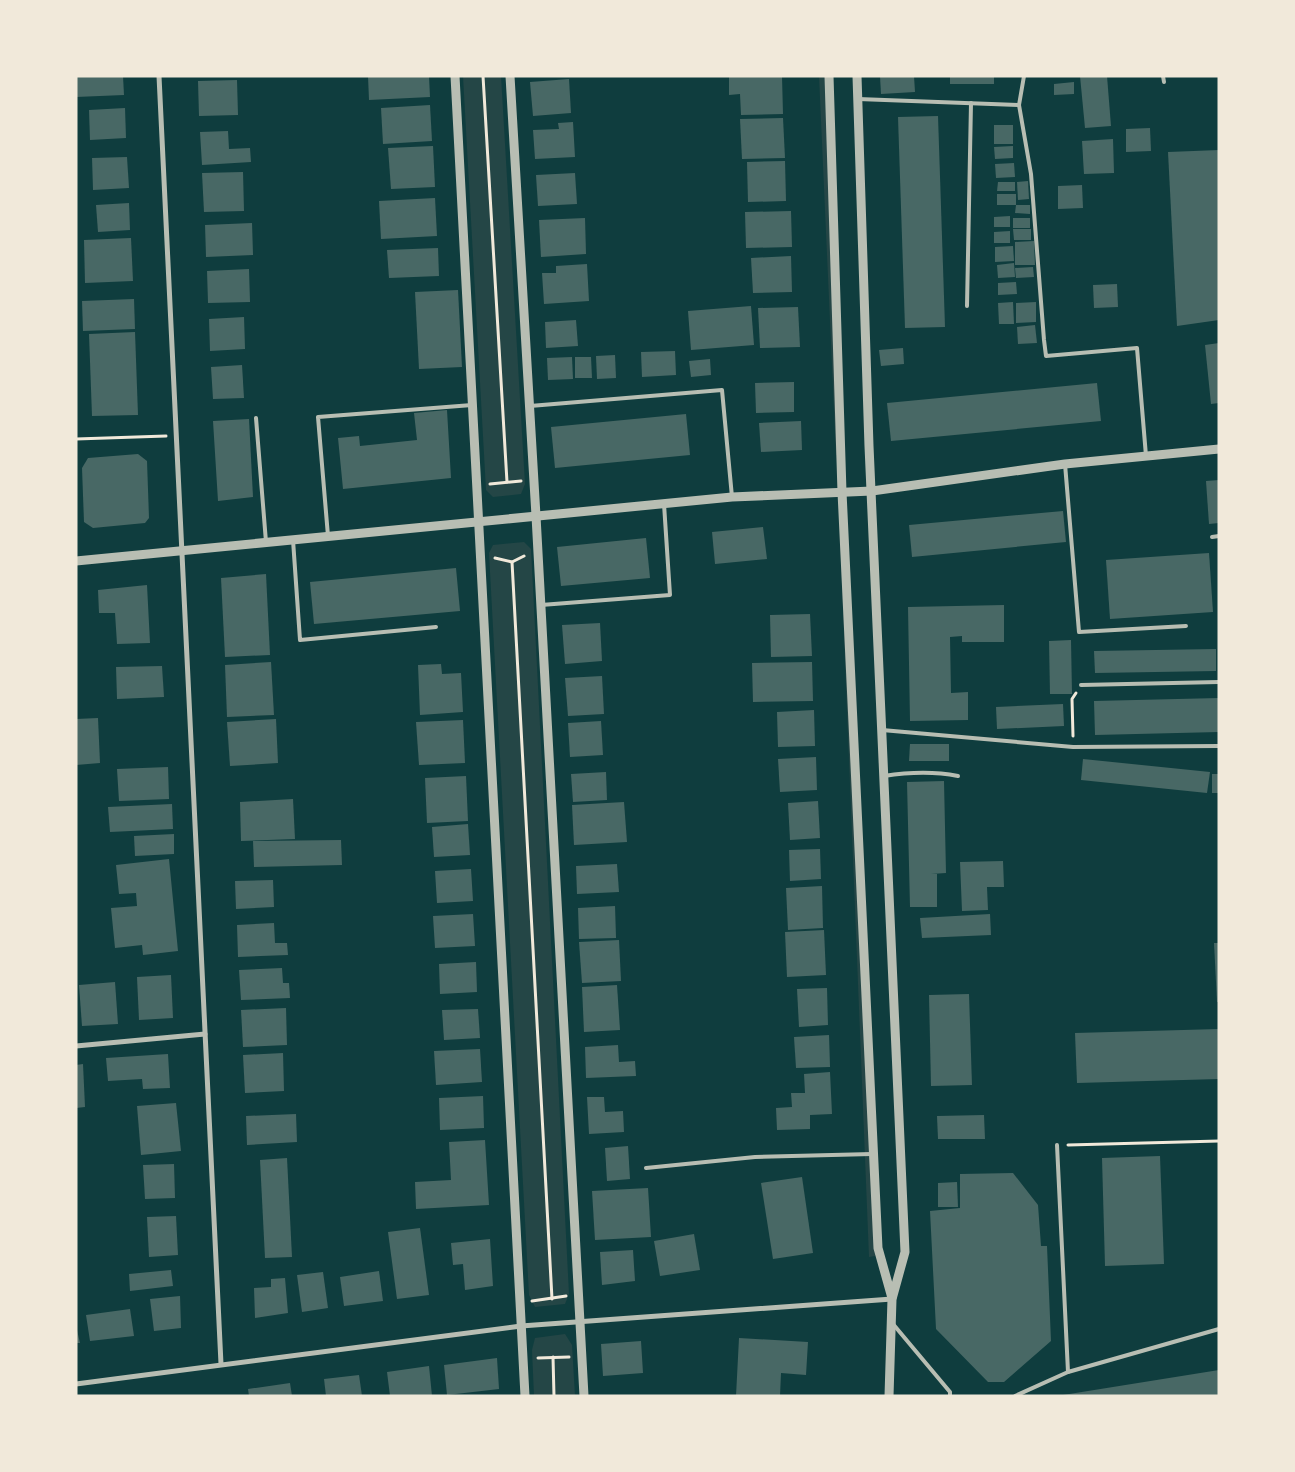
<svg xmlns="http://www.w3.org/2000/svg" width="1295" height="1472" font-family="'Fira Sans',sans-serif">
<rect width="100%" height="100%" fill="#0f3d3e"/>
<g fill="#244646">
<polygon points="463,76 501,76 525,484 521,494 493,497 486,490"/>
<polygon points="819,76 827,76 842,455 836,455"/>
<polygon points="840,536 848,536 875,1256 869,1257"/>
<polygon points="524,542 531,549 569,1294 565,1304 535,1307 529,1295 489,553 493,545"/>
<polygon points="565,1334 572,1345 575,1396 534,1396 532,1350 535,1338"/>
</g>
<g fill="#486865">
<polygon points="76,76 123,76 124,95 76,97"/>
<polygon points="368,76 429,76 430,97 369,100"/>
<polygon points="729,76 782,76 783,114 741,115 740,94 729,95"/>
<polygon points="880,76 914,76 915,92 881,94"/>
<rect x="950" y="76" width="44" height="8"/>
<polygon points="1080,76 1107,76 1111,126 1085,128"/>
<polygon points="569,79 571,113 533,116 530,82"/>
<polygon points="237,80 238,115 199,116 198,81"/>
<polygon points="1074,82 1074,94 1054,95 1054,84"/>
<polygon points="430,105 432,141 383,144 381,108"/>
<polygon points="125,108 126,138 90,140 89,110"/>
<polygon points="938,116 945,327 905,328 898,117"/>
<polygon points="783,118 785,158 742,159 740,119"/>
<polygon points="573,122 575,157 535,159 533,130 559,129 558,123"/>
<rect x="994" y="125" width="19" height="19"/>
<polygon points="1150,128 1151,151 1126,152 1126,129"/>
<polygon points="228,131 229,149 250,148 251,162 202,165 200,132"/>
<polygon points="1113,139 1114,173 1084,174 1082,141"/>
<polygon points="433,146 435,187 391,189 388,148"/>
<polygon points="1013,146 1013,158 995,159 994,147"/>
<polygon points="1219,150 1219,320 1177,326 1168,152"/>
<polygon points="127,157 129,188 93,190 92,158"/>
<polygon points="785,161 786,201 748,202 747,162"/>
<polygon points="1014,163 1015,177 996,178 995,164"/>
<polygon points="243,172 244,211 204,212 202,173"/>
<polygon points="575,173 577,204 538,206 536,175"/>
<polygon points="1028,181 1029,199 1018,200 1017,182"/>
<polygon points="998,182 1015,182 1015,191 997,191"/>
<polygon points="1082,185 1083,208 1058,209 1058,186"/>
<rect x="997" y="194" width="19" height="11"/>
<polygon points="435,198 437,236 381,239 379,201"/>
<polygon points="129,203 130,230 98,232 96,205"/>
<polygon points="1016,205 1030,205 1030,214 1015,213"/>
<polygon points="791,211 792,247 746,248 745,212"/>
<polygon points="1010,216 1010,227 994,227 994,217"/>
<polygon points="585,218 586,254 541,257 539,220"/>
<rect x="1013" y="218" width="17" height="10"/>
<polygon points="252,223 253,255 206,257 205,225"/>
<polygon points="1013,229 1031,229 1031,240 1014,240"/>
<polygon points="1010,231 1010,243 994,243 994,232"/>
<polygon points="131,238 133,281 85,283 84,240"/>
<polygon points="1034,241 1035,265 1015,265 1015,242"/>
<polygon points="1013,246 1014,261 995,262 995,247"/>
<polygon points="438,248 439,276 389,278 387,250"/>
<polygon points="791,256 792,292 753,293 751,258"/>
<polygon points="1014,263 1015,277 998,278 997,265"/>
<polygon points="587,264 589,301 544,304 542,273 556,273 556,266"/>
<polygon points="1033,267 1034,277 1016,278 1015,268"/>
<polygon points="249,269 250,302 208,303 207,271"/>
<polygon points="1016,282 1017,294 998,295 998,283"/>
<polygon points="1117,284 1118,307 1094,308 1093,285"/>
<polygon points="458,290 462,367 419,369 415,292"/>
<polygon points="134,299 135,329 83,331 82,301"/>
<polygon points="1013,302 1014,324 999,324 998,303"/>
<polygon points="1036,302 1036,322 1016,323 1016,303"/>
<polygon points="751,306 754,345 691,350 688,311"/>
<polygon points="798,307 800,347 760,348 758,308"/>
<polygon points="244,317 245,349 210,351 209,319"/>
<polygon points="576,320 578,346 546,348 545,322"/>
<polygon points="1035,325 1037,343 1018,344 1017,327"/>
<polygon points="135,332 138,415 92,416 89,334"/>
<polygon points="1219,343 1219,403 1211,404 1205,345"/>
<polygon points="903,348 904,364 881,366 879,350"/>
<polygon points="675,351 676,375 642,377 641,352"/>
<polygon points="615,355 616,378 597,379 596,356"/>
<polygon points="572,357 573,379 548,380 547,358"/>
<polygon points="575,357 591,357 592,378 575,378"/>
<polygon points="710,359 711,375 691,377 689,361"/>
<polygon points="242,365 244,398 213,399 211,367"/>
<polygon points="794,382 794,412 756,413 755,383"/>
<polygon points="1097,383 1101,421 891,441 887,403"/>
<polygon points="447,410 451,478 343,489 338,438 359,436 360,446 417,440 414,413"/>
<polygon points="686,414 690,455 555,468 551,427"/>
<polygon points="249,419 253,497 218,501 213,421"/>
<polygon points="801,421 802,450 761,452 759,423"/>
<polygon points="138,454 147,461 149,518 145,523 93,528 84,522 82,468 88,458"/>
<polygon points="1219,480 1219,523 1209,524 1206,481"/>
<polygon points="1063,511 1066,542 912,557 909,525"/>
<polygon points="763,527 767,559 715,564 712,532"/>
<polygon points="646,538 650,578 561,586 557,547"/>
<polygon points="1209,553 1213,612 1110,619 1106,560"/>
<polygon points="456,568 460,611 314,624 310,582"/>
<polygon points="266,574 270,655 225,657 221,578"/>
<polygon points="147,585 150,643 117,644 115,613 99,613 98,590"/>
<polygon points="1004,605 1004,642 962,642 962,636 950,637 951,693 968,692 968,720 910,721 908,607"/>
<polygon points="810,614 812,656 771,657 770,615"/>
<polygon points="600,623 602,661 565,664 562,625"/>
<polygon points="1071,640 1072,694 1050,694 1049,641"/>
<polygon points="1216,649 1216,671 1095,673 1094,651"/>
<polygon points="271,662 274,715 227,717 225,665"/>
<polygon points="812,662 813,701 753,702 752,663"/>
<polygon points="441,664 442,674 461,673 463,712 420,715 418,665"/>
<polygon points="162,666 164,697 117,699 116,667"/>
<polygon points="602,676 604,714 568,716 565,678"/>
<polygon points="1219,698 1219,732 1095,735 1094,701"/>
<polygon points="1063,704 1064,726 997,729 996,707"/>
<polygon points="814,710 815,746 778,747 777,712"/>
<polygon points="98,718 100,763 76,765 76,719"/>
<polygon points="276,719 278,763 230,766 227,722"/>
<polygon points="463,720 465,763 419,765 416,722"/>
<polygon points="601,721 603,755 570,757 568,723"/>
<polygon points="910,744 949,744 949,761 909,761"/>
<polygon points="816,757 817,790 780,792 778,759"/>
<polygon points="1083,759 1210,772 1207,793 1081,780"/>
<polygon points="168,767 169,799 119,801 117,769"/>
<polygon points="606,772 607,800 573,802 571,774"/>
<rect x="1212" y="774" width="7" height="19"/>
<polygon points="466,776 468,821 427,823 425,778"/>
<polygon points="944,781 946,873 931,874 937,874 937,907 910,907 907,782"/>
<polygon points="293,799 295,839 241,841 240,802"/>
<polygon points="818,801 820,838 790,840 788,803"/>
<polygon points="624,802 627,842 574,845 572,805"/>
<polygon points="172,804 173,829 110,832 108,807"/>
<polygon points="468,824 470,855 434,857 432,827"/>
<polygon points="174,834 174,854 135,856 134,836"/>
<polygon points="341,840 342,865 254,867 253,841"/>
<polygon points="820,849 821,879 790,881 789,850"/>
<polygon points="169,859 178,951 143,955 142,945 115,948 111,908 137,906 136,893 119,894 116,865"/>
<polygon points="1003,861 1004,887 987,887 988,910 962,911 960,862"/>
<polygon points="617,864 619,892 577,894 576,866"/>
<polygon points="471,869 473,901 437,903 435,871"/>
<polygon points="273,880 274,907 236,909 235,881"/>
<polygon points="822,886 823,928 788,930 786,888"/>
<polygon points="615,906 616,938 579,939 578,908"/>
<polygon points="473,914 475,946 435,948 433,916"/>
<polygon points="990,914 991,935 922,938 920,918"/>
<polygon points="274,923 275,943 287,943 288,955 238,957 237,925"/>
<polygon points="824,930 826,975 787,977 785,932"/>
<polygon points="619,940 621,981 582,983 579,942"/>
<polygon points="1214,943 1219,943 1219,1002 1217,1002"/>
<polygon points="476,962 477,992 440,994 439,964"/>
<polygon points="282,968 283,983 289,983 290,998 241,1000 239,970"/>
<polygon points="171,975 173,1018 139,1020 137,977"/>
<polygon points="115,982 118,1024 82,1026 79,985"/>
<polygon points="617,985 620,1030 584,1032 582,987"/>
<polygon points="827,988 828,1025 799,1027 797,989"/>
<polygon points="969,994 972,1085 931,1086 929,995"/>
<polygon points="286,1008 287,1045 243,1047 241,1010"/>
<polygon points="478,1009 480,1038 444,1040 442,1010"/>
<polygon points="1219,1029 1219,1079 1077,1083 1075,1033"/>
<polygon points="829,1035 830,1067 796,1068 794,1037"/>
<polygon points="618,1045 619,1062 635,1061 636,1076 586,1078 585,1047"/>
<polygon points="480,1049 482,1082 436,1085 434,1051"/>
<polygon points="283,1053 284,1091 245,1093 243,1055"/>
<polygon points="168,1054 170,1088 143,1089 142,1079 108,1081 106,1058"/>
<polygon points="83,1064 85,1107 76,1108 76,1065"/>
<polygon points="830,1072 832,1114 810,1115 810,1129 777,1130 776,1108 792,1107 791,1093 805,1093 804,1074"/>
<polygon points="483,1096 484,1128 440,1130 439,1098"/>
<polygon points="587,1097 604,1097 605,1112 623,1111 624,1132 589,1134"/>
<polygon points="176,1103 181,1151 141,1155 137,1106"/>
<polygon points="296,1114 297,1142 247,1145 246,1116"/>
<polygon points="984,1115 985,1139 938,1139 937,1116"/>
<polygon points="485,1140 489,1205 416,1209 415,1182 451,1180 449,1142"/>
<polygon points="628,1146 630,1179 607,1181 605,1148"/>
<polygon points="1160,1156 1164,1264 1105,1266 1102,1158"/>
<polygon points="287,1158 292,1257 265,1258 260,1160"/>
<polygon points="174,1164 175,1198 145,1199 143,1165"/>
<polygon points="1013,1173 1038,1205 1041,1246 1047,1246 1051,1341 1004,1382 988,1382 936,1329 930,1211 960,1208 960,1174"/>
<polygon points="802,1177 813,1253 773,1259 761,1183"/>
<polygon points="957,1182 958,1207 938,1207 938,1183"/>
<polygon points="648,1188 651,1237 595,1240 592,1191"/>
<polygon points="176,1216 178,1255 149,1257 147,1217"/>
<polygon points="420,1228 429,1295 397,1299 388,1232"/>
<polygon points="694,1234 700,1270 660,1276 654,1241"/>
<polygon points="490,1239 493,1286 465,1290 463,1264 453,1265 451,1243"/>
<polygon points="633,1250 635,1281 602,1285 600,1252"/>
<polygon points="171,1270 173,1286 130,1291 129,1274"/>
<polygon points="379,1271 383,1301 344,1306 340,1277"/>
<polygon points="323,1272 328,1308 302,1312 297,1275"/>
<polygon points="285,1278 288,1313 255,1318 254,1288 271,1287 271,1279"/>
<polygon points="180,1296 181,1328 154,1331 150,1299"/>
<polygon points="130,1309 134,1336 90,1341 86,1315"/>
<polygon points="76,1326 80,1343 76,1343"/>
<polygon points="739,1338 808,1342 806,1375 781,1373 780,1396 736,1396"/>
<polygon points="641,1341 643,1373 603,1376 601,1344"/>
<polygon points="497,1358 499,1389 447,1395 444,1365"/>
<polygon points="429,1366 432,1396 390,1396 387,1372"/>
<polygon points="1219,1370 1219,1396 1063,1396 1063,1395"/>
<polygon points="359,1375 362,1396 326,1396 324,1379"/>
<polygon points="290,1383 292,1396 249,1396 248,1389"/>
</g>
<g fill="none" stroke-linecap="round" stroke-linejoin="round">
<g stroke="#f1e9da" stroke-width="3">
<polyline points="483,76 507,482"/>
<polyline points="76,439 166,436"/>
<polyline points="490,484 521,481"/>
<polyline points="495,558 512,562 524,556"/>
<polyline points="512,562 552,1299"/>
<polyline points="1073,736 1072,699 1076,693"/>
<polyline points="1068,1145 1219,1141"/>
<polyline points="532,1301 566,1296"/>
<polyline points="553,1357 554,1396"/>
<polyline points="538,1358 569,1357"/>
</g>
<g stroke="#b8beb3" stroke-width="4">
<polyline points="1163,76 1164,82"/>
<polyline points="858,99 1019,105 1031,174 1044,340 1046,356 1137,348 1146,456"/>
<polyline points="1019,105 1024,76"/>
<polyline points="967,306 971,103"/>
<polyline points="530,406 722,390 732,497"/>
<polyline points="256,418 266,542"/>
<polyline points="1065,464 1079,632 1186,626"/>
<polyline points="328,536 318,417 472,405"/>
<polyline points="1212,537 1219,536"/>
<polyline points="293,540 300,640 436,627"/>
<polyline points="541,605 670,595 664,504"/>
<polyline points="1081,685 1219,682"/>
<polyline points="882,730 1073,747 1219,746"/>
<path d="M884,776C909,772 933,771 958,776"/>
<polyline points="1057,1145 1068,1372"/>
<polyline points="646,1168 755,1157 872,1154"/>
<polyline points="893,1324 950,1392 950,1396"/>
<polyline points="1015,1396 1068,1372 1219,1329"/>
</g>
<g stroke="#b8beb3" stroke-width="5">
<polyline points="159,76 221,1364"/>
<polyline points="76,1046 205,1034"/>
<polyline points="76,1384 521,1326 892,1299"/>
</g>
<g stroke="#b8beb3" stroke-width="9">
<polyline points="455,76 525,1396"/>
<polyline points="510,76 536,516 584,1396"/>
<polyline points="829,76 842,492 878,1248 892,1298"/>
<polyline points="857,76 869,446 905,1252 892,1299 889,1396"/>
<polyline points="76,561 732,497 872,491 1065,464 1219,449"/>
</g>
</g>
<rect width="1295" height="1472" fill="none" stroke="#f1e9da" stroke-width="155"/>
</svg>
